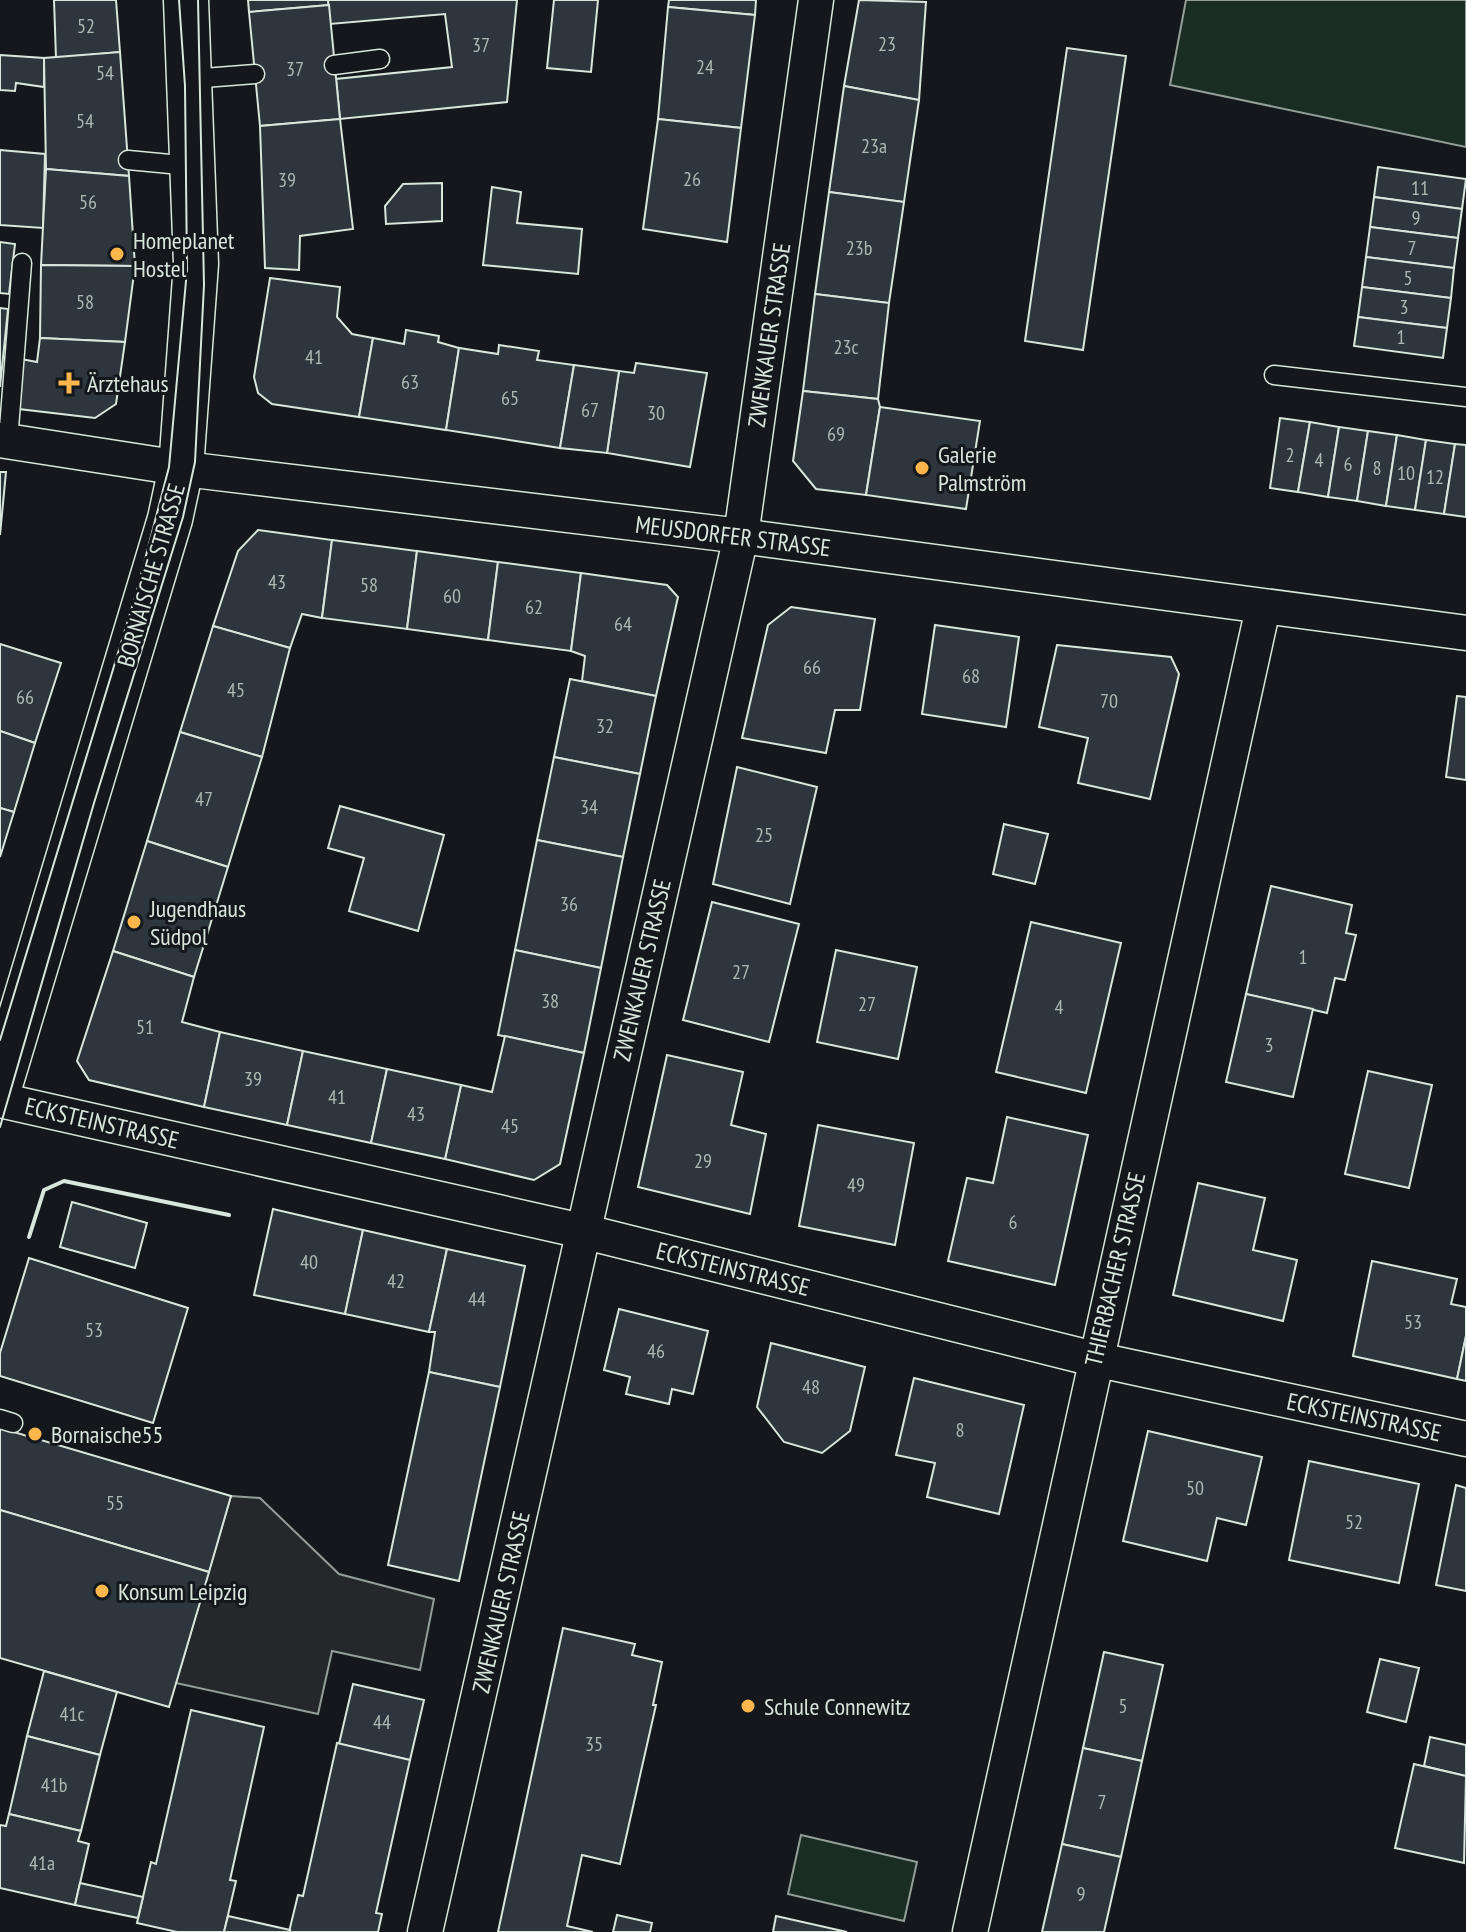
<svg xmlns="http://www.w3.org/2000/svg" width="1466" height="1932" font-family="'PT Sans Narrow',sans-serif">
<rect width="100%" height="100%" fill="#14181c"/>
<g fill="#1a2d24" stroke="#939e99" stroke-width="2">
<polygon points="1186,0 1466,0 1466,147 1170,85"/>
<polygon points="801,1835 917,1862 904,1921 788,1894"/>
</g>
<polygon fill="#24282b" stroke="#939e99" stroke-width="2" points="231,1496 260,1498 339,1574 434,1599 420,1670 332,1651 318,1714 176,1683"/>
<g fill="#2c363c" stroke="#d8e6dc" stroke-width="2">
<polygon points="54,0 116,0 120,52 56,58"/>
<polygon points="248,0 328,0 329,5 249,12"/>
<polygon points="328,0 517,0 507,102 340,119 336,79 452,67 445,14 330,24"/>
<polygon points="554,0 598,0 591,72 547,68"/>
<polygon points="669,0 756,0 755,15 668,7"/>
<polygon points="859,0 926,2 919,100 844,86"/>
<polygon points="329,5 340,119 260,126 249,12"/>
<polygon points="668,7 755,15 741,128 658,119"/>
<polygon points="1067,48 1126,56 1083,350 1025,341"/>
<polygon points="120,52 129,176 46,169 44,58"/>
<polygon points="0,55 44,58 44,87 16,83 15,91 0,90"/>
<polygon points="844,86 919,100 904,202 829,192"/>
<polygon points="340,119 353,229 300,236 299,270 265,268 260,126"/>
<polygon points="658,119 741,128 727,242 643,229"/>
<polygon points="0,150 45,154 43,228 0,225"/>
<polygon points="1378,167 1466,179 1462,209 1374,197"/>
<polygon points="46,169 129,176 135,266 41,265"/>
<polygon points="442,183 442,221 386,224 385,206 403,184"/>
<polygon points="492,187 521,192 517,223 582,229 578,274 483,265"/>
<polygon points="829,192 904,202 889,303 815,294"/>
<polygon points="1374,197 1462,209 1458,238 1370,227"/>
<polygon points="1370,227 1458,238 1454,268 1366,257"/>
<polygon points="0,242 15,244 9,294 0,293"/>
<polygon points="1366,257 1454,268 1451,298 1362,287"/>
<polygon points="41,265 135,266 125,342 40,338"/>
<polygon points="270,278 340,287 337,317 352,334 373,338 359,417 272,404 258,393 254,377"/>
<polygon points="1362,287 1451,298 1447,328 1358,317"/>
<polygon points="815,294 889,303 878,399 803,391"/>
<polygon points="0,308 8,309 0,387"/>
<polygon points="1358,317 1447,328 1443,358 1354,346"/>
<polygon points="406,330 439,336 438,342 459,348 446,430 359,417 373,338 404,344"/>
<polygon points="40,338 125,342 116,404 95,418 19,409 21,359 37,362"/>
<polygon points="499,345 539,351 537,360 574,365 560,448 446,430 459,348 498,354"/>
<polygon points="636,363 707,373 690,467 607,453 619,371 634,373"/>
<polygon points="574,365 619,371 607,453 560,448"/>
<polygon points="803,391 878,399 880,407 866,495 816,489 793,461"/>
<polygon points="880,407 980,421 966,509 866,495"/>
<polygon points="1280,418 1310,422 1298,492 1270,488"/>
<polygon points="1310,422 1339,427 1328,497 1298,492"/>
<polygon points="1339,427 1368,431 1357,501 1328,497"/>
<polygon points="1368,431 1397,435 1386,506 1357,501"/>
<polygon points="1397,435 1426,440 1415,510 1386,506"/>
<polygon points="1426,440 1455,444 1444,514 1415,510"/>
<polygon points="1455,444 1466,445 1466,517 1444,514"/>
<polygon points="0,472 6,472 0,535"/>
<polygon points="258,530 332,540 322,618 302,614 290,648 213,626 238,551"/>
<polygon points="332,540 417,551 407,629 322,618"/>
<polygon points="417,551 498,562 488,640 407,629"/>
<polygon points="498,562 581,573 571,651 488,640"/>
<polygon points="581,573 667,585 678,597 656,696 582,681 585,656 571,651"/>
<polygon points="791,607 875,619 860,710 835,710 826,753 742,738 768,625"/>
<polygon points="935,625 1019,637 1006,727 922,714"/>
<polygon points="213,626 290,648 262,757 180,732"/>
<polygon points="0,644 61,663 35,743 0,731"/>
<polygon points="1057,645 1171,657 1179,674 1150,799 1078,783 1088,738 1039,727"/>
<polygon points="570,679 656,696 640,774 554,757"/>
<polygon points="1457,696 1466,697 1466,780 1446,777"/>
<polygon points="0,731 35,743 14,812 0,808"/>
<polygon points="180,732 262,757 228,867 147,841"/>
<polygon points="554,757 640,774 623,857 537,840"/>
<polygon points="737,767 817,787 790,904 713,884"/>
<polygon points="340,806 444,835 418,931 349,911 364,858 328,848"/>
<polygon points="0,808 14,812 0,857"/>
<polygon points="1004,824 1048,834 1035,884 993,874"/>
<polygon points="537,840 623,857 601,968 515,950"/>
<polygon points="147,841 228,867 194,977 113,951"/>
<polygon points="1271,886 1352,905 1346,933 1356,935 1345,980 1335,978 1327,1013 1246,994"/>
<polygon points="712,902 799,924 769,1042 683,1020"/>
<polygon points="1031,922 1121,943 1086,1093 996,1072"/>
<polygon points="515,950 601,968 584,1053 498,1035"/>
<polygon points="836,950 917,967 898,1059 817,1042"/>
<polygon points="113,951 194,977 182,1022 220,1032 204,1107 89,1080 77,1061"/>
<polygon points="1246,994 1313,1009 1293,1097 1226,1082"/>
<polygon points="220,1032 303,1051 287,1125 204,1107"/>
<polygon points="505,1036 584,1053 560,1164 534,1180 445,1159 461,1085 492,1092"/>
<polygon points="303,1051 387,1069 371,1143 287,1125"/>
<polygon points="667,1055 743,1072 731,1125 766,1134 750,1214 638,1187"/>
<polygon points="387,1069 461,1085 445,1159 371,1143"/>
<polygon points="1368,1071 1432,1085 1409,1188 1345,1174"/>
<polygon points="1007,1117 1088,1135 1055,1285 948,1261 967,1178 993,1183"/>
<polygon points="818,1125 914,1143 895,1245 799,1226"/>
<polygon points="1198,1183 1265,1198 1253,1250 1297,1260 1283,1321 1173,1295"/>
<polygon points="72,1202 147,1223 135,1268 60,1247"/>
<polygon points="273,1209 363,1230 345,1314 254,1295"/>
<polygon points="363,1230 447,1249 429,1332 345,1314"/>
<polygon points="447,1249 525,1266 500,1387 429,1372 435,1332 429,1332"/>
<polygon points="29,1258 188,1308 153,1423 0,1376 0,1353"/>
<polygon points="1372,1261 1457,1279 1451,1304 1466,1307 1466,1336 1457,1379 1353,1356"/>
<polygon points="619,1309 708,1331 693,1394 672,1389 669,1404 626,1394 630,1377 604,1370"/>
<polygon points="1466,1336 1466,1381 1457,1379"/>
<polygon points="771,1343 865,1367 850,1431 822,1453 784,1442 757,1407"/>
<polygon points="429,1372 500,1387 459,1581 388,1565"/>
<polygon points="914,1378 1024,1405 999,1514 927,1497 935,1463 896,1455"/>
<polygon points="0,1428 231,1496 209,1572 0,1510"/>
<polygon points="1148,1431 1262,1457 1246,1525 1217,1518 1207,1561 1123,1541"/>
<polygon points="1309,1461 1419,1484 1399,1583 1289,1560"/>
<polygon points="1456,1485 1466,1488 1466,1591 1436,1585"/>
<polygon points="0,1510 209,1572 169,1707 0,1658"/>
<polygon points="563,1628 635,1644 632,1655 662,1662 653,1705 656,1705 620,1864 582,1855 567,1926 593,1932 498,1932"/>
<polygon points="1104,1652 1163,1665 1142,1761 1083,1748"/>
<polygon points="1380,1659 1419,1668 1406,1722 1367,1712"/>
<polygon points="44,1671 117,1692 100,1755 27,1736"/>
<polygon points="353,1684 424,1700 410,1760 339,1744"/>
<polygon points="191,1710 264,1727 230,1880 236,1881 224,1932 177,1932 137,1923 151,1862 156,1864"/>
<polygon points="27,1736 100,1755 81,1831 9,1814"/>
<polygon points="1430,1737 1466,1745 1466,1776 1424,1766"/>
<polygon points="337,1743 410,1760 376,1913 382,1914 378,1932 289,1932 298,1895 303,1896"/>
<polygon points="1083,1748 1142,1761 1121,1857 1062,1844"/>
<polygon points="1414,1764 1466,1776 1464,1863 1395,1848"/>
<polygon points="9,1814 81,1831 78,1841 89,1844 75,1905 0,1888 0,1825 6,1826"/>
<polygon points="1062,1844 1121,1857 1104,1932 1042,1932"/>
<polygon points="80,1883 143,1897 138,1918 75,1905"/>
<polygon points="617,1915 652,1923 650,1932 613,1932"/>
<polygon points="228,1916 290,1930 289,1932 224,1932"/>
<polygon points="776,1916 847,1932 773,1932"/>
</g>
<g fill="none" stroke-linecap="round" stroke-linejoin="round">
<defs>
<g id="service">
<polyline points="334,65 380,59"/>
<polyline points="191,79 255,74"/>
<polyline points="128,160 191,166"/>
<polyline points="1274,375 1466,397"/>
<polyline points="8,441 22,263"/>
<polyline points="0,1419 13,1423"/>
</g>
<g id="minor">
<polyline points="0,440 193,470 741,536 1466,633"/>
<polyline points="0,1100 582,1231 1094,1359 1466,1439"/>
<polyline points="425,1932 741,536 816,0"/>
<polyline points="970,1932 1263,608"/>
</g>
<polyline id="secondary" points="0,1085 170,519 181,468 196,264 186,0"/>
</defs>
<use href="#service" stroke="#d8e6dc" stroke-width="21"/>
<use href="#minor" stroke="#d8e6dc" stroke-width="37"/>
<use href="#secondary" stroke="#d8e6dc" stroke-width="47"/>
<use href="#service" stroke="#14181c" stroke-width="18"/>
<use href="#minor" stroke="#14181c" stroke-width="34"/>
<use href="#secondary" stroke="#14181c" stroke-width="44"/>
<g stroke="#d8e6dc" stroke-width="2">
<polyline points="0,1040 136,594 169,467 187,270 185,86 179,0"/>
<polyline points="0,1127 94,803 183,517 195,462 204,285 198,0"/>
</g>
<polyline stroke="#d8e6dc" stroke-width="4" points="29,1237 44,1190 64,1181 229,1215"/>
</g>
<g fill="#ffb74d" stroke="#14181c" stroke-width="3">
<circle cx="117" cy="254" r="8"/>
<path d="M65 371h8v8h8v8h-8v8h-8v-8h-8v-8h8z"/>
<circle cx="922" cy="468" r="8"/>
<circle cx="134" cy="922" r="8"/>
<circle cx="35" cy="1434" r="8"/>
<circle cx="102" cy="1591" r="8"/>
<circle cx="748" cy="1706" r="8"/>
</g>
<g text-anchor="middle" dominant-baseline="central" stroke-width="6" stroke-linejoin="round" paint-order="stroke">
<g font-size="20" fill="#adbab4">
<text x="86" y="26">52</text>
<text x="887" y="44">23</text>
<text x="481" y="45">37</text>
<text x="705" y="67">24</text>
<text x="295" y="69">37</text>
<text x="105" y="73">54</text>
<text x="85" y="121">54</text>
<text x="874" y="146">23a</text>
<text x="692" y="179">26</text>
<text x="287" y="180">39</text>
<text x="1420" y="188">11</text>
<text x="88" y="202">56</text>
<text x="1416" y="218">9</text>
<text x="859" y="248">23b</text>
<text x="1412" y="248">7</text>
<text x="1408" y="278">5</text>
<text x="85" y="302">58</text>
<text x="1404" y="307">3</text>
<text x="1401" y="337">1</text>
<text x="846" y="347">23c</text>
<text x="314" y="357">41</text>
<text x="410" y="382">63</text>
<text x="510" y="398">65</text>
<text x="590" y="410">67</text>
<text x="656" y="413">30</text>
<text x="836" y="434">69</text>
<text x="1290" y="455">2</text>
<text x="1319" y="460">4</text>
<text x="1348" y="464">6</text>
<text x="1377" y="468">8</text>
<text x="1406" y="473">10</text>
<text x="1435" y="477">12</text>
<text x="277" y="582">43</text>
<text x="369" y="585">58</text>
<text x="452" y="596">60</text>
<text x="534" y="607">62</text>
<text x="623" y="624">64</text>
<text x="812" y="667">66</text>
<text x="971" y="676">68</text>
<text x="236" y="690">45</text>
<text x="25" y="697">66</text>
<text x="1109" y="701">70</text>
<text x="605" y="726">32</text>
<text x="204" y="799">47</text>
<text x="589" y="807">34</text>
<text x="764" y="835">25</text>
<text x="569" y="904">36</text>
<text x="1303" y="957">1</text>
<text x="741" y="972">27</text>
<text x="550" y="1001">38</text>
<text x="867" y="1004">27</text>
<text x="1059" y="1007">4</text>
<text x="145" y="1027">51</text>
<text x="1269" y="1045">3</text>
<text x="253" y="1079">39</text>
<text x="337" y="1097">41</text>
<text x="416" y="1114">43</text>
<text x="510" y="1126">45</text>
<text x="703" y="1161">29</text>
<text x="856" y="1185">49</text>
<text x="1013" y="1222">6</text>
<text x="309" y="1262">40</text>
<text x="396" y="1281">42</text>
<text x="477" y="1299">44</text>
<text x="1413" y="1322">53</text>
<text x="94" y="1330">53</text>
<text x="656" y="1351">46</text>
<text x="811" y="1387">48</text>
<text x="960" y="1430">8</text>
<text x="1195" y="1488">50</text>
<text x="115" y="1503">55</text>
<text x="1354" y="1522">52</text>
<text x="1123" y="1706">5</text>
<text x="72" y="1714">41c</text>
<text x="382" y="1722">44</text>
<text x="594" y="1744">35</text>
<text x="54" y="1785">41b</text>
<text x="1102" y="1802">7</text>
<text x="42" y="1863">41a</text>
<text x="1081" y="1894">9</text>
</g>
<g font-size="24" fill="#d8e6dc" stroke="#14181c" text-anchor="start">
<text x="133" y="240">Homeplanet<tspan x="133" dy="28">Hostel</tspan></text>
<text x="87" y="383">Ärztehaus</text>
<text x="938" y="454">Galerie<tspan x="938" dy="28">Palmström</tspan></text>
<text x="150" y="908">Jugendhaus<tspan x="150" dy="28">Südpol</tspan></text>
<text x="51" y="1434">Bornaische55</text>
<text x="118" y="1591">Konsum Leipzig</text>
<text x="764" y="1706">Schule Connewitz</text>
</g>
<g font-size="24" fill="#d8e6dc" stroke="#14181c">
<text transform="translate(769 335) rotate(-82)">ZWENKAUER STRASSE</text>
<text transform="translate(733 536) rotate(7)">MEUSDORFER STRASSE</text>
<text transform="translate(151 575) rotate(-74)">BORNAISCHE STRASSE</text>
<text transform="translate(642 970) rotate(-77)">ZWENKAUER STRASSE</text>
<text transform="translate(102 1123) rotate(13)">ECKSTEINSTRASSE</text>
<text transform="translate(733 1269) rotate(14)">ECKSTEINSTRASSE</text>
<text transform="translate(1115 1269) rotate(-77)">THIERBACHER STRASSE</text>
<text transform="translate(1364 1417) rotate(12)">ECKSTEINSTRASSE</text>
<text transform="translate(501 1602) rotate(-77)">ZWENKAUER STRASSE</text>
</g>
</g>
</svg>
